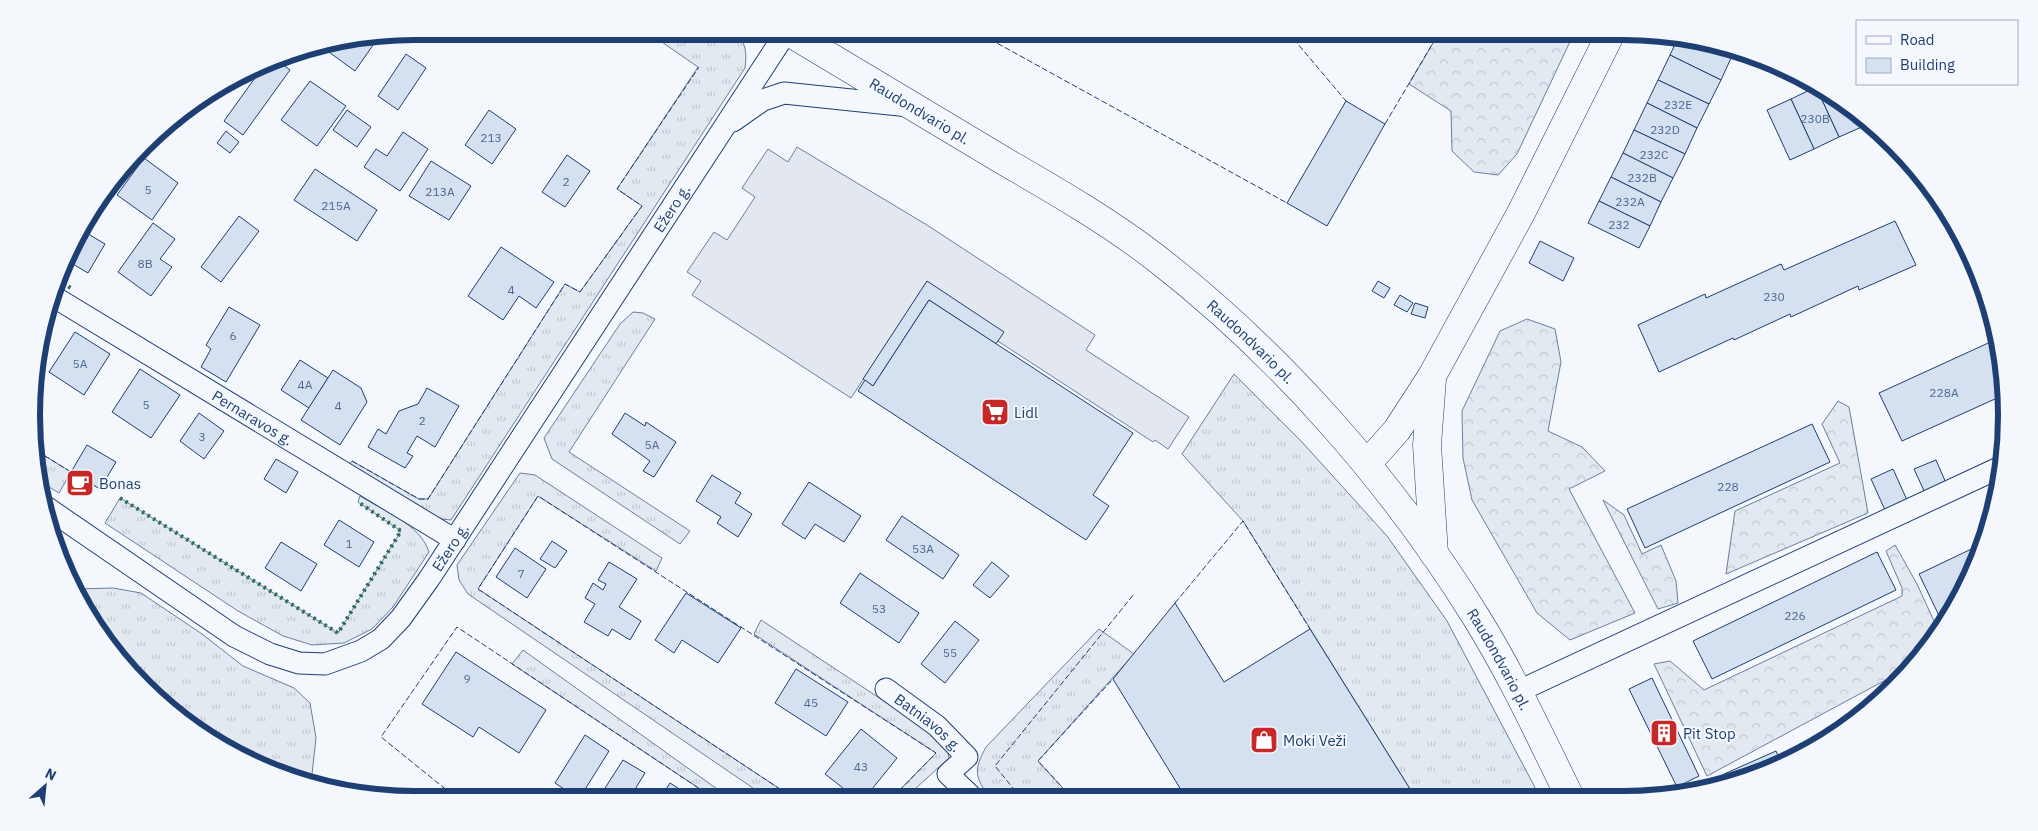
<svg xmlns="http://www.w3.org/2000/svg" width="2038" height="831" font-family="'IBM Plex Sans',sans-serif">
<defs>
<pattern id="grass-tufts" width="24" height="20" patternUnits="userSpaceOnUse" patternTransform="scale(1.25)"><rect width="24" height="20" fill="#e3e9f0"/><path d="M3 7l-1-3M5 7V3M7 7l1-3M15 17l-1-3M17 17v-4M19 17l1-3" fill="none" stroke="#c2c9d1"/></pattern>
<pattern id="forest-crowns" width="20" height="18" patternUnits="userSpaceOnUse" patternTransform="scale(1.25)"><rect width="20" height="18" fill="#e3e9f0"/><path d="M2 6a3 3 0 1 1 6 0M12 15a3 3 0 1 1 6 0" fill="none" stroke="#c2c9d1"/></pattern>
</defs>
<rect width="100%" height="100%" fill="#f4f7fb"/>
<g fill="url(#grass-tufts)" stroke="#687fa3">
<path d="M646,31H735C746,43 747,52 745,68L451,520L432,518L347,467L352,461L419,499H428L565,284L580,292L642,206L617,189L698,67Z"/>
<polygon points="633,312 643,313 655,319 569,452 690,531 680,544 552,459 544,438 620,324"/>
<polygon points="1234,374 1302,442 1387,536 1447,621 1540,797 1415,797 1243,521 1182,454"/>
<polygon points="37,451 71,472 59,493 38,480"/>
<polygon points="520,473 535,475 662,558 656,571 538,496 478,589 795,799 746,799 753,788 468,594 459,580 457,565"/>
<path d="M360,496C384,511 420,524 429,552L393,607L372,629L344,643L312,645L283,636L238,611L105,523L120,498L338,633L401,531L358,502Z"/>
<polygon points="113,588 141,593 202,634 243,666 294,688 310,703 316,738 311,783 292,779 181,720 96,629 75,589"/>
<polygon points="761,620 931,732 947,747 949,758 905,798 892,798 936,753 754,634"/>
<path d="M1099,629L1134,654L1038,761L1072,798H990C975,777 973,771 986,747Z"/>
<polygon points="523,650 731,799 715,799 512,664"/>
<polygon points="943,793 956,795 959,798 931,798"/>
</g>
<g fill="url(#forest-crowns)" stroke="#687fa3">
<polygon points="1440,31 1575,31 1517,154 1498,175 1474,172 1452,151 1451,111 1409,84"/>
<polygon points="1527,319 1555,329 1561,362 1548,431 1582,447 1605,471 1569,489 1635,613 1570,640 1537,613 1472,500 1463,458 1462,411 1500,331"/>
<polygon points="1838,401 1849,407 1868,513 1726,574 1735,511 1840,463 1822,424"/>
<polygon points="1603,500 1624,515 1642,554 1661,545 1676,581 1678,603 1658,609"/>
<polygon points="1895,545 1917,584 1939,632 1908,668 1707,776 1654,664 1670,661 1704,690 1902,596 1902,588 1886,551"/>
</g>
<polygon fill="#e3e8f0" stroke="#687fa3" points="797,147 927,225 1095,335 1086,350 1189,417 1168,449 1155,440 1153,442 921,291 851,398 692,295 701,281 687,272 714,232 727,240 755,197 742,188 768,149 788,162"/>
<g fill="#d5e0f0" stroke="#1d3f73">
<polygon points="366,39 373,45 355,71 322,47"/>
<polygon points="1677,40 1710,46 1732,56 1721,80 1670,55"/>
<polygon points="1710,46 1735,50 1732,56"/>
<polygon points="406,54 426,68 398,110 378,96"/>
<polygon points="1670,55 1721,80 1709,104 1658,80"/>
<polygon points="275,59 290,70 243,135 224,121 265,64"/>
<polygon points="1658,80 1709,104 1697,128 1647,103"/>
<polygon points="310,81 346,106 317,146 281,120"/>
<polygon points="220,85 202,109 195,103"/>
<polygon points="1819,86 1858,114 1864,126 1839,137 1816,87"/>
<polygon points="1816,87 1839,137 1814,149 1791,99"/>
<polygon points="1791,99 1814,149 1790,160 1767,110"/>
<polygon points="1346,101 1385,124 1327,226 1287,203"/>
<polygon points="1647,103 1697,128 1685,154 1634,130"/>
<polygon points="347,110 371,127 357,147 333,130"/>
<polygon points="489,110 516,129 492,164 465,145"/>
<polygon points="1858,114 1871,123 1864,126"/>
<polygon points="1634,130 1685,154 1673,178 1623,153"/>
<polygon points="226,131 239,142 230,153 217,143"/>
<polygon points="403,132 428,149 400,191 364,167 376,149 387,156"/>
<polygon points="1623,153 1673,178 1661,202 1611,177"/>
<polygon points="567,155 590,171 565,207 542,192"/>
<polygon points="144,158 178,183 152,220 117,195"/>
<polygon points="431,161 471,186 449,220 409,196"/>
<polygon points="315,169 377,210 357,241 294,200"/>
<polygon points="1611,177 1661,202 1650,226 1599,201"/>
<polygon points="1599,201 1650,226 1639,248 1588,223"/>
<polygon points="239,216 259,231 221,282 201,267"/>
<polygon points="1895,221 1916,265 1859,290 1858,286 1791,317 1790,314 1734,340 1733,338 1659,372 1638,325 1705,294 1706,298 1781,264 1784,270"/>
<polygon points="153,223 175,239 160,259 172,267 151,296 118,272"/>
<polygon points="80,229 105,244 88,273 66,260"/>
<polygon points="1540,241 1574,258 1563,281 1529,263"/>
<polygon points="501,247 554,282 536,308 519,296 503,320 468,296"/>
<polygon points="927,281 1004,332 996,344 929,300 873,386 863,379"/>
<polygon points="1378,281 1390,288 1384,298 1372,291"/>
<polygon points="1400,295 1413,303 1407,312 1394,305"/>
<polygon points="929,300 1133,433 1093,495 1109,506 1086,540 858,391 865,380 873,386"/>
<polygon points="1415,303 1428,307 1425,318 1411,314"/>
<polygon points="229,307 260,325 226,382 201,367 211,349 206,345"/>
<polygon points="75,332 110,354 84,395 49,372"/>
<polygon points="1997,339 2006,394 1902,441 1879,393"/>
<polygon points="300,360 328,378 309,408 281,390"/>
<polygon points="140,369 180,395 151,438 112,412"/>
<polygon points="333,370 361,388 367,402 340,445 301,420"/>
<polygon points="427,388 459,406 435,447 417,436 407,453 413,456 405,468 368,447 378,429 386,434 399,411 418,404"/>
<polygon points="199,413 224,431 204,459 180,441"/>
<polygon points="625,413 645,426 646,422 676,442 654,477 643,471 650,461 612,434"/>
<polygon points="1812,424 1830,462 1645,548 1627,509"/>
<polygon points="87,445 116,462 100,489 71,472"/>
<polygon points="276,459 298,472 286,493 264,479"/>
<polygon points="1936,460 1946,483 1925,493 1914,469"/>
<polygon points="1893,469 1907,500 1885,510 1871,479"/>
<polygon points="712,475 741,493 735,503 752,514 738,537 717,523 721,517 696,501"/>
<polygon points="809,482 861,516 844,542 815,524 805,539 782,524"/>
<polygon points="902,516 959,555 943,579 886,540"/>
<polygon points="339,520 374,542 359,567 324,545"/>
<polygon points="552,541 567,551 555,568 540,559"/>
<polygon points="281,542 317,564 301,591 265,568"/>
<polygon points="1984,543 1944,626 1919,574"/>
<polygon points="515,548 546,569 527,598 496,577"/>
<polygon points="1877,552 1896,590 1712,679 1693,641"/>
<polygon points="609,562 637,579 619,607 641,621 630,640 612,629 608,636 584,622 595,604 585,598 593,583 603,590 606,584 598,580"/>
<polygon points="992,562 1009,576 990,598 973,585"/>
<polygon points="860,573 919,613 899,643 840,603"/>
<polygon points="686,593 741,628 718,663 682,640 674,653 655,640"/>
<polygon points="1175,603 1224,682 1310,629 1415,797 1186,798 1113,679"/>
<polygon points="955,621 979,640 945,683 921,664"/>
<polygon points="456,652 546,710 519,753 479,727 473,737 422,704"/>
<polygon points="796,669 848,702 826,736 775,703"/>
<polygon points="1652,678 1699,776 1677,787 1629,689"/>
<polygon points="861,729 897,758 864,799 857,799 825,774"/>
<polygon points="585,735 609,751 579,799 555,783"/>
<polygon points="1776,751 1781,763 1770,770 1727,782 1724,774"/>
<polygon points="623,760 645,773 629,799 598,799"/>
<polygon points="670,783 695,799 660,799"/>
</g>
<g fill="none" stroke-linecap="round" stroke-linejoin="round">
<defs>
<g id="street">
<polyline points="733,121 763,100 784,93 909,106"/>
<path id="s1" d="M51,295L455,540"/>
<path id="s2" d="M43,505L234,636L270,654L299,663L325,664L361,651L381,639L401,618L429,579L787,31"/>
<path id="s3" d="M886,689L937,726L967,757L948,774L973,798"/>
<polyline points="1519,691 2003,466"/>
</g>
<g id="secondary">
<polyline points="1432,379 1427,445 1434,554"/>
<polyline points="1367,464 1397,430 1432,376 1521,213 1612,31"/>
</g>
<g id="primary">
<path id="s4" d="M787,31C859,74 932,118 1004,161C1056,191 1108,221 1156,258C1281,355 1393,483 1476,617C1512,675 1540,736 1570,797"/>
</g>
</defs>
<use href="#street" stroke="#1d3f73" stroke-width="23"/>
<use href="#secondary" stroke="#1d3f73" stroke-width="29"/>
<use href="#primary" stroke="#1d3f73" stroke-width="29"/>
<use href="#street" stroke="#f4f7fb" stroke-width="21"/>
<use href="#secondary" stroke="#f4f7fb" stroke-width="28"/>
<use href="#primary" stroke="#f4f7fb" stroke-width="28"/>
<g stroke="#2c6c60" stroke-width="4" stroke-dasharray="2.5 4" stroke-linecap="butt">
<polyline points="57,280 71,288"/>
<polyline points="120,498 338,633 401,531 358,502"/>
</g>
<g stroke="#1d3f73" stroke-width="1" stroke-dasharray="6 2.5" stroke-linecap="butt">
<polyline points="975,31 1287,203"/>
<polyline points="1304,31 1297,43 1346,101"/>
<polyline points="1385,124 1440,31"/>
<polyline points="37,451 71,472"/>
<polyline points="352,461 419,499 428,499 565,284 580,292 642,206 617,189 699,67"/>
<polyline points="1175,603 1243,521 1310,629"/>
<polyline points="1021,798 995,766 1134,594"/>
<polyline points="1072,798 1038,761 1113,679"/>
<polyline points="795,799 478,589 538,496 936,753 892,798"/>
<polyline points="459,800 381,737 457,627 715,799"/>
</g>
</g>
<defs>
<symbol id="supermarket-square" viewBox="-11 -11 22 22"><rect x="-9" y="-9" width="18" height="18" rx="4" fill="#c62828" stroke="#f4f7fb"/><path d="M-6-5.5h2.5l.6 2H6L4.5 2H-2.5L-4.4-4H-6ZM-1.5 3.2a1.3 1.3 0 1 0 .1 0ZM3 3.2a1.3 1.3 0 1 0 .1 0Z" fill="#fff"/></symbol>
<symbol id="cafe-square" viewBox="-11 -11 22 22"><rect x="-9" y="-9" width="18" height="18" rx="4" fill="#c62828" stroke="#f4f7fb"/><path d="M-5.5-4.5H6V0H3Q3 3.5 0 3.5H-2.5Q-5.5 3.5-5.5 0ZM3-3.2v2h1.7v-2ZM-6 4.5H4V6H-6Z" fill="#fff"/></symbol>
<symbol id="building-square" viewBox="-11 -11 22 22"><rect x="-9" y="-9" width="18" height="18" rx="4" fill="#c62828" stroke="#f4f7fb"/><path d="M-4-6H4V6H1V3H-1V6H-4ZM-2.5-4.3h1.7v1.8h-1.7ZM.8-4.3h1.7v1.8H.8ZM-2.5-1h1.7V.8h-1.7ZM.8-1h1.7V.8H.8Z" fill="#fff"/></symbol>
<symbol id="shop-square" viewBox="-11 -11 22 22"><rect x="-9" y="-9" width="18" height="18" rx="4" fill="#c62828" stroke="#f4f7fb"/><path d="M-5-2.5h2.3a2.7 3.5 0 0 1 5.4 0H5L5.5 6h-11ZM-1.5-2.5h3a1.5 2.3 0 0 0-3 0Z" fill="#fff"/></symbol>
</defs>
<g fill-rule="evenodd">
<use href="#supermarket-square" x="979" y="396" width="32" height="32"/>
<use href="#cafe-square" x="64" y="467" width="32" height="32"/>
<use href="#building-square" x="1648" y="717" width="32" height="32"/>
<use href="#shop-square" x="1248" y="724" width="32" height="32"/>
</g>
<g text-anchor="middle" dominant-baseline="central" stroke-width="4" stroke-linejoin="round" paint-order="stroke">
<g font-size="12" fill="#4b6792">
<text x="1678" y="104">232E</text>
<text x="1815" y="118">230B</text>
<text x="1665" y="129">232D</text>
<text x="491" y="137">213</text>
<text x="1654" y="154">232C</text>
<text x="1642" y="177">232B</text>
<text x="566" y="181">2</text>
<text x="148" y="189">5</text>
<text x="440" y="191">213A</text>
<text x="1630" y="201">232A</text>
<text x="336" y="205">215A</text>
<text x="1619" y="224">232</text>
<text x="145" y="263">8B</text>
<text x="511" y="289">4</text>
<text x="1774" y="296">230</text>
<text x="233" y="335">6</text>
<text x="80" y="363">5A</text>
<text x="305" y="384">4A</text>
<text x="1944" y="392">228A</text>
<text x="146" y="404">5</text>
<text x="338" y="405">4</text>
<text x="422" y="420">2</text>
<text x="202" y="436">3</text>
<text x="652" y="444">5A</text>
<text x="1728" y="486">228</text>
<text x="349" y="543">1</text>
<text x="923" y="548">53A</text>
<text x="521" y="573">7</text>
<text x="879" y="608">53</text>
<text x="1795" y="615">226</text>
<text x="950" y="652">55</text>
<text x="467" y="678">9</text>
<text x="811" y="702">45</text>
<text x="861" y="766">43</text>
</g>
<g font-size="15" fill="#1d3f73" stroke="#f4f7fb">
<text stroke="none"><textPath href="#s4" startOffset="155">Raudondvario pl.</textPath></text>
<text stroke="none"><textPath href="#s2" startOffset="910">Ežero g.</textPath></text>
<text stroke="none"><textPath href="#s4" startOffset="560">Raudondvario pl.</textPath></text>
<text stroke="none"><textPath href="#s1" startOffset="236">Pernaravos g.</textPath></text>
<text stroke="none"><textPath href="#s2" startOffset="505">Ežero g.</textPath></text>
<text stroke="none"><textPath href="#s4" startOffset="965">Raudondvario pl.</textPath></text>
<text stroke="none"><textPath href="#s3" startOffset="54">Batniavos g.</textPath></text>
</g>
<g font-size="15" fill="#1d3f73" stroke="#f4f7fb" text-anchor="start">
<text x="1014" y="412">Lidl</text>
<text x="99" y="483">Bonas</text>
<text x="1683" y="733">Pit Stop</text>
<text x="1283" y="740">Moki Veži</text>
</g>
</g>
<path d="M0 0H2038V831H0ZM415 40H1623A375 375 0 0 1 1998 415V416A375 375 0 0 1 1623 791H415A375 375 0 0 1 40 416V415A375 375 0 0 1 415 40Z" fill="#f4f7fb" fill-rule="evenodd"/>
<path fill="none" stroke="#1d3f73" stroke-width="6" d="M415 40H1623A375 375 0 0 1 1998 415V416A375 375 0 0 1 1623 791H415A375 375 0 0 1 40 416V415A375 375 0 0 1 415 40Z"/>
<rect x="1856" y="20" width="162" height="65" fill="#f4f7fb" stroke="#9eadc5"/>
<rect x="1866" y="36" width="25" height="8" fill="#f4f7fb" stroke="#9eadc5"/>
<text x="1900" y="45" font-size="15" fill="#1d3f73">Road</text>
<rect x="1866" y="58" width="25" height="15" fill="#d5e0f0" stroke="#9eadc5"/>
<text x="1900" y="70" font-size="15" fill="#1d3f73">Building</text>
<g transform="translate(45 786) rotate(27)" stroke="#f4f7fb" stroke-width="4" paint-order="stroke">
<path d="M0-4L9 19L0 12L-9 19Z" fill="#1d3f73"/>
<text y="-8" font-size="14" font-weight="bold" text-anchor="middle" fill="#1d3f73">N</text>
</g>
</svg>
